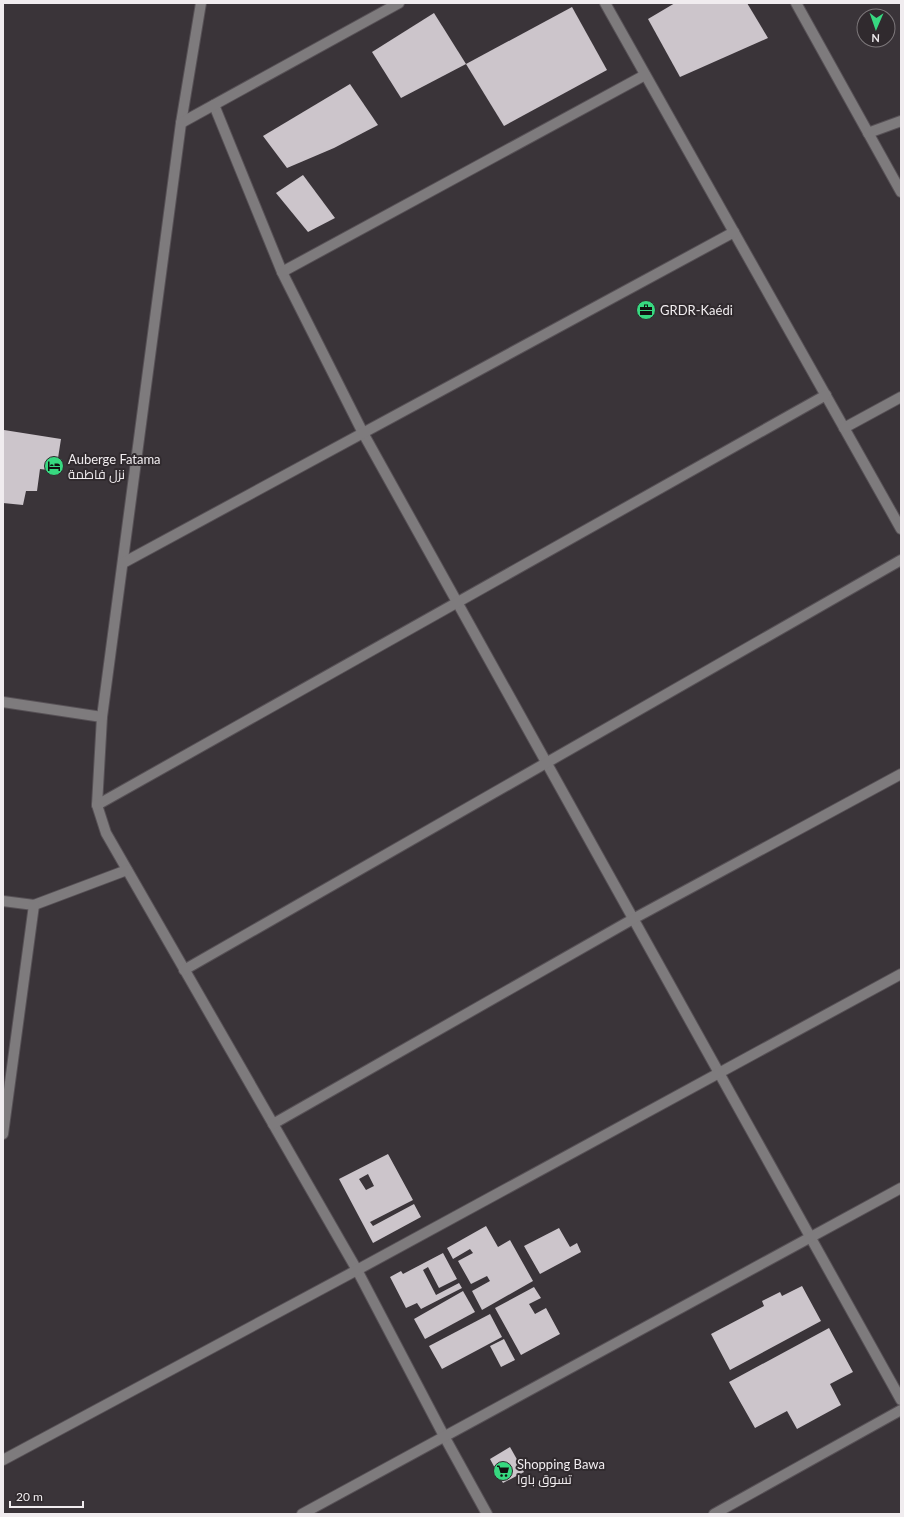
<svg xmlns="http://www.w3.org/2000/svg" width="904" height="1517" font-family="Lato,Cairo,sans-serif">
<rect width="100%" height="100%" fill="#3a3439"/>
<g fill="#ccc5cb" fill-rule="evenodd">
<polygon points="675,3 747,3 768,38 680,77 648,19"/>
<polygon points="572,7 607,70 504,126 466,64"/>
<polygon points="434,13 466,64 401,98 372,52"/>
<polygon points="350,84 378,125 334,148 287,168 263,136"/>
<polygon points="303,175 335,218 308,232 276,193"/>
<polygon points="4,430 61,439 56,471 40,469 37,491 26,491 23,505 3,503 3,442"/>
<path d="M388,1154L413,1200L370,1222L373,1226L414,1204L421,1217L373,1243L339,1179ZM368,1174L374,1186L366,1190L359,1179Z"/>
<polygon points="486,1226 498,1247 510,1240 533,1281 482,1310 472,1291 490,1281 487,1276 471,1284 458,1261 473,1253 470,1249 453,1259 447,1248"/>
<polygon points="559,1228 570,1247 577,1243 581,1252 540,1274 524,1246"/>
<polygon points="443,1253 457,1279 439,1288 428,1267 423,1270 436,1295 459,1283 462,1288 421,1309 417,1303 406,1308 390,1277 401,1271 403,1274"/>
<polygon points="802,1286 821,1321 730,1370 711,1334 764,1306 762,1301 780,1292 782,1296"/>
<polygon points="534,1287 541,1298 529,1304 535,1314 546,1308 560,1334 521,1355 495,1308"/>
<polygon points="463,1291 475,1312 425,1339 414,1319"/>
<polygon points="490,1314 502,1337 442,1369 429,1346"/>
<polygon points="829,1328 853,1372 830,1384 841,1405 797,1429 787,1411 755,1428 729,1382"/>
<polygon points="504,1339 515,1360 501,1367 490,1346"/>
<polygon points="510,1447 524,1472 503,1483 490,1459"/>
</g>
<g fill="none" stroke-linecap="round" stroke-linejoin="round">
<defs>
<g id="minor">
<polyline points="201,3 181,123 102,717 97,805 106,833 357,1270 444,1436 487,1514"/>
<polyline points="605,3 901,529"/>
<polyline points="796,3 901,192"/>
<polyline points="214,105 282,272 363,433 901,1400"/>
<polyline points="181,123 399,3"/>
<polyline points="868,133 901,121"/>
<polyline points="282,272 645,75"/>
<polyline points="844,428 901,397"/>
<polyline points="123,563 734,232"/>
<polyline points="3,702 102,717"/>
<polyline points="97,805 826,395"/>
<polyline points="3,901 34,905 127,870"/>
<polyline points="184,970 901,560"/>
<polyline points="273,1124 633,919 901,774"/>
<polyline points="3,1134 34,905"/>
<polyline points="3,1460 357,1270 901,974"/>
<polyline points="302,1514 901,1188"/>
<polyline points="714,1514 901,1410"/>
</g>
</defs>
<use href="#minor" stroke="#575156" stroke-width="12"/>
<use href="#minor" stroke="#7e7b7d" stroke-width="10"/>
</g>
<defs>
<symbol id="office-disc" viewBox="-11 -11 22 22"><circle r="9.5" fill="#37d880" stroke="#302a2e"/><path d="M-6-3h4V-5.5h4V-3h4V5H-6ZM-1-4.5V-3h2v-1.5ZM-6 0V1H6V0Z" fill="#111"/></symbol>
<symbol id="hotel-disc" viewBox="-11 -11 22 22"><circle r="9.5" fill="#37d880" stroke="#302a2e"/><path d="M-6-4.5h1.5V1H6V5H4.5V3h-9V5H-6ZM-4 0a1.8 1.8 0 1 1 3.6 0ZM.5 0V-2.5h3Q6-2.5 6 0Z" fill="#111"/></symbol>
<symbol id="supermarket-disc" viewBox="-11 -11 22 22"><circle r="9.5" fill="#37d880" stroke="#302a2e"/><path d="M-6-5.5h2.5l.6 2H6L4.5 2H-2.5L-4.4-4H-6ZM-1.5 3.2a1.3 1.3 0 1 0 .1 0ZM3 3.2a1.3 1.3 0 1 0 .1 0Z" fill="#111"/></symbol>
</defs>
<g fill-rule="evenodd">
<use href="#office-disc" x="635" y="299" width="22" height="22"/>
<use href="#hotel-disc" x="43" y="455" width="22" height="22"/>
<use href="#supermarket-disc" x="492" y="1460" width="22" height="22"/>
</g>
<g text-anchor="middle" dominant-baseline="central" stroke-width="4" stroke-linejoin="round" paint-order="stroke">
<g font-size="13" fill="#f0ecef" stroke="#302a2e" text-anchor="start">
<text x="660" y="310">GRDR-Kaédi</text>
<text x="68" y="459">Auberge Fatama<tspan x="68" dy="15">نزل فاطمة</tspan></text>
<text x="517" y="1464">Shopping Bawa<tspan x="517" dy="15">تسوق باوا</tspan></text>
</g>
</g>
<rect width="904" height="1517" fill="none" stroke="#f0ecef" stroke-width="8"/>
<g transform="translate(876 28) rotate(182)"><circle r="19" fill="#302a2e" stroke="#7d787b"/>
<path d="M0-3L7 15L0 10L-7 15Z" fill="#37d880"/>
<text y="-6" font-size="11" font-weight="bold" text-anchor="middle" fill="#f0ecef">N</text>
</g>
<path d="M10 1501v6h73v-6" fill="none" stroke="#f0ecef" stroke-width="2"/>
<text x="16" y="1501" font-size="12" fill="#f0ecef" stroke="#302a2e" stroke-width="3" paint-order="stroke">20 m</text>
</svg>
